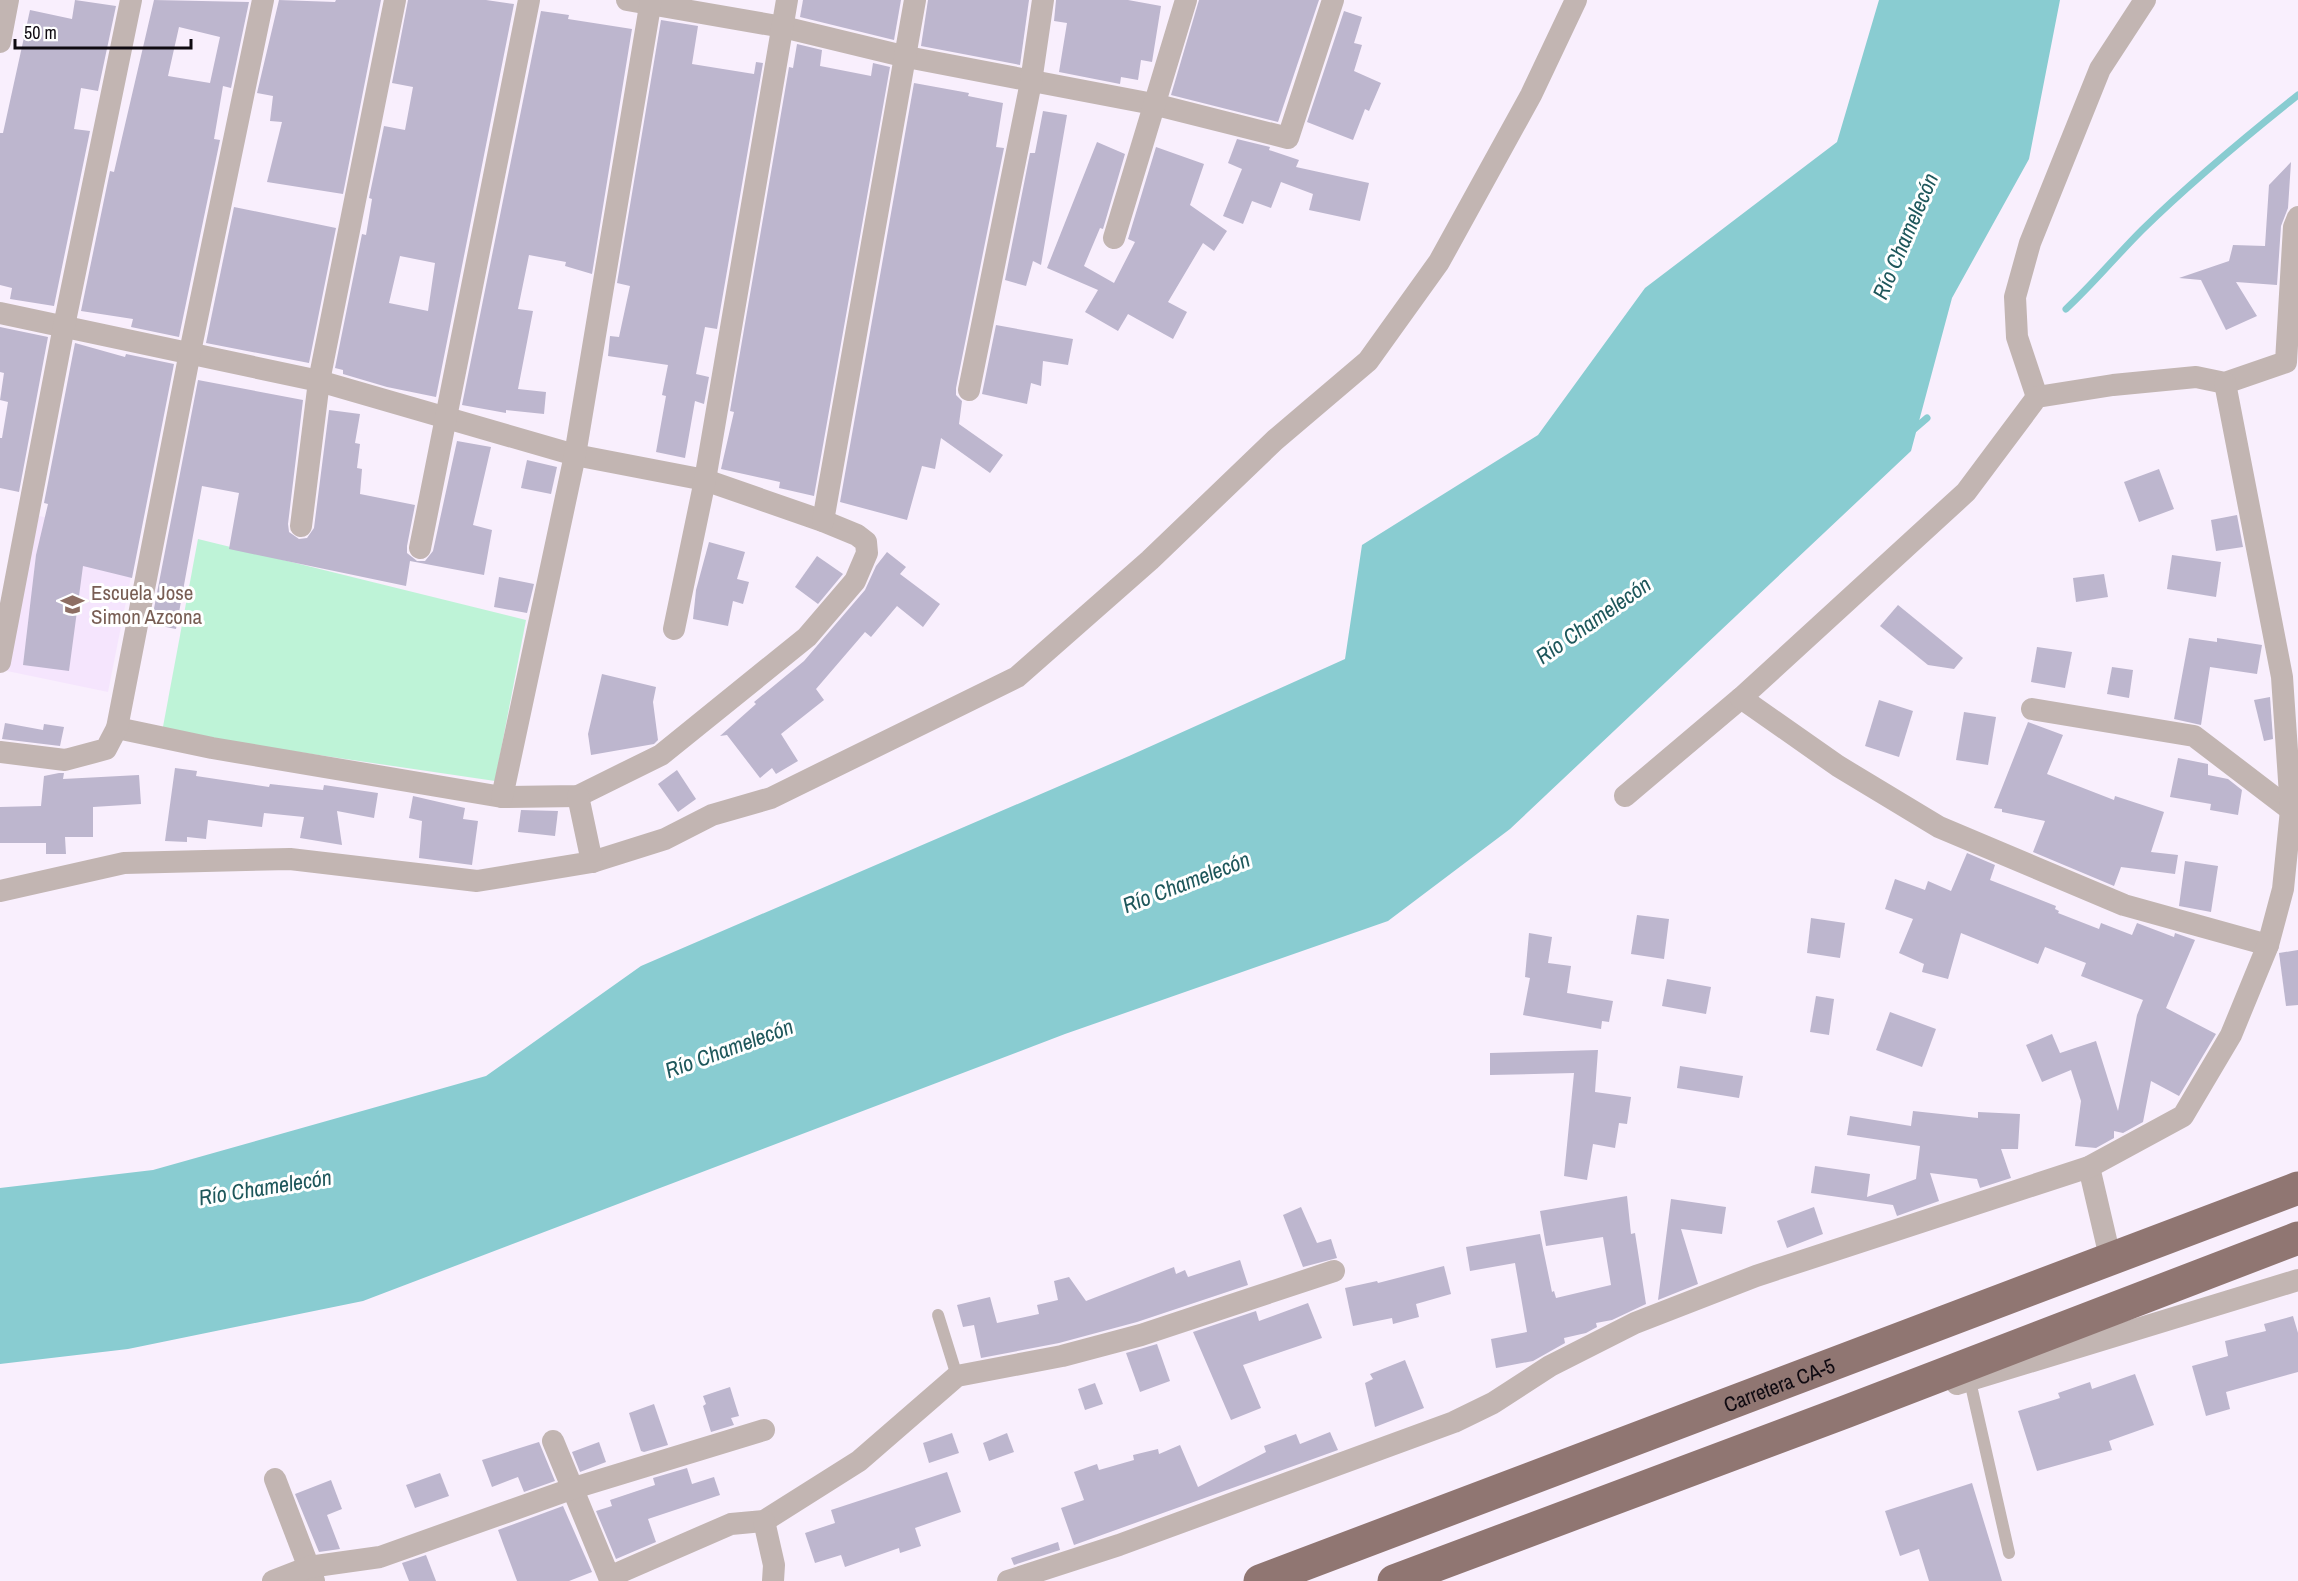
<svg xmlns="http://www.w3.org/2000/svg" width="2298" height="1581" font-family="'Archivo Narrow',sans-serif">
<rect width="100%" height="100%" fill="#f9effd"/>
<polygon fill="#f5e5fd" points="39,516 139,536 108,692 7,671"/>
<polygon fill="#bef3d7" points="198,539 526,620 495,781 162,732"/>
<polygon fill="#89ccd1" points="1879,0 2060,0 2029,159 1952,298 1911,451 1510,829 1388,921 1065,1034 363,1301 128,1349 0,1364 0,1188 153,1170 486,1076 641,966 1129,756 1345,659 1362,545 1538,435 1645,288 1837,142"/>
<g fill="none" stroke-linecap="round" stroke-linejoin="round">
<g stroke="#89ccd1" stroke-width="7">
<path d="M2066,309C2093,284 2116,256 2142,230C2191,182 2244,138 2298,95"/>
<polyline points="1913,430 1927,418"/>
</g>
</g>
<g fill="#bdb6ce" fill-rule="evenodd">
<polygon points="75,0 116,6 98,91 81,88 74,129 90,131 54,306 10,299 12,288 0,285 0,133 3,133 30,10 72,19"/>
<path d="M154,0L249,2L231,88L223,86L214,139L220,140L179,337L131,327L133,319L81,311L110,171L114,172ZM179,27L220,37L210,83L168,76Z"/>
<polygon points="279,0 335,2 336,0 381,0 343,194 267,182 282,122 270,121 273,96 257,93"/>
<path d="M408,0H486L514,4L436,397L387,387L343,374V370L335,368L362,234L366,235L372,199L369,198L384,126L405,130L413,87L392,83ZM400,256L435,263L428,311L389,303Z"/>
<polygon points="803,0 901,0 894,40 800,17"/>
<polygon points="928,0 1029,0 1020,65 921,46"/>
<polygon points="1056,0 1128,0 1161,6 1152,62 1141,60 1138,80 1121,77 1120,84 1059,72 1067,23 1054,21"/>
<polygon points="1199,0 1319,0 1278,122 1171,95"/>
<polygon points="541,11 569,15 568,19 632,29 592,274 565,266 566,262 529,255 518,309 533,311 518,389 546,392 544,414 506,410 506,413 462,405"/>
<polygon points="1344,11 1362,17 1354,43 1362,45 1354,71 1381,83 1369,111 1365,109 1353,140 1307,122"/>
<polygon points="661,20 698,26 692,64 754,74 756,62 763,63 717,329 705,327 696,374 709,377 704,404 695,401 685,458 656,452 666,396 662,395 668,365 608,356 610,336 619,337 630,286 617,283"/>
<polygon points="797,44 822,50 820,66 871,76 873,63 890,67 814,496 779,488 780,482 721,469 734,412 730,411 789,67 793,68"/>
<polygon points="914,83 969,93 968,96 1003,103 996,147 1004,148 956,388 956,395 962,401 959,424 1003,455 990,473 941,438 935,469 922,466 907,520 840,502"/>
<polygon points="1043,111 1067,115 1041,265 1033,261 1026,286 1005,280 1030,153 1035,153"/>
<polygon points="1237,139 1270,147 1269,150 1299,160 1296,167 1369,183 1360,221 1309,210 1313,194 1281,182 1271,208 1252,201 1243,224 1223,216 1242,169 1228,163"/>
<polygon points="1097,142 1125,154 1103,229 1100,228 1084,266 1114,283 1135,242 1128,239 1156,147 1204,164 1190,205 1227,231 1214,251 1203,243 1168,302 1187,312 1173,339 1128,314 1118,331 1085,312 1098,290 1047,268"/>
<polygon points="2291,162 2288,208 2281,226 2277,285 2236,282 2257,316 2226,330 2201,280 2179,278 2229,261 2233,245 2265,246 2269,185"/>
<polygon points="234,207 336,228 309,363 206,343"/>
<polygon points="996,325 1073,339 1068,365 1043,361 1041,386 1031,383 1027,404 982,394"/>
<polygon points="0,327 48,337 19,492 0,488 0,438 2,438 8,402 0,400 4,373 0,372"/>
<polygon points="75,343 125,357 126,354 174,364 132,578 83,566 69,671 23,665 36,555 48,504 44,503"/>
<polygon points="198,380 303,400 288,524 289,532 299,539 307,538 314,528 329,410 360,414 355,443 360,444 357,468 362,469 360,494 415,505 407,546 407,553 417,561 425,561 433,551 457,441 491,447 473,525 492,530 484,575 410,561 406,586 229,549 239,493 202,486 176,629 151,624"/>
<polygon points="527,460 557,467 551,494 521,488"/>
<polygon points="2159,469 2174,509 2139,522 2124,482"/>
<polygon points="2237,515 2243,547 2216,551 2211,520"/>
<polygon points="709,542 745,552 737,579 749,582 743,604 733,601 728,626 693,619 696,590"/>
<polygon points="887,552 906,567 900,574 940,604 923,627 897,606 871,637 865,632 816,689 824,700 781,734 798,761 776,774 772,768 760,778 727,735 720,736 756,704 754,702 804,661 865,590 876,566"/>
<polygon points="2172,555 2221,562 2216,597 2167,589"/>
<polygon points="817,556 843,574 818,604 795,587"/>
<polygon points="2104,574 2108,597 2076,602 2073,578"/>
<polygon points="499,577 534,584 527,613 494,607"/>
<polygon points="1898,605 1963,658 1954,669 1928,665 1880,626"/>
<polygon points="2189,638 2217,642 2217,638 2262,645 2257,674 2210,667 2201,725 2174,719"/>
<polygon points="2037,647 2072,652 2065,688 2031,682"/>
<polygon points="2112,667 2133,670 2129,698 2107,694"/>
<polygon points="602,674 656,687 653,702 658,740 654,744 591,755 588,734"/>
<polygon points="2270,697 2273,739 2264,741 2254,700"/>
<polygon points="1879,700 1913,711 1899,757 1865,746"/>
<polygon points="1964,712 1996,717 1988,765 1956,760"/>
<polygon points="2028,722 2063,735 2047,774 2114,800 2115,796 2164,812 2151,852 2178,855 2175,874 2121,867 2114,886 2033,852 2045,821 2002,812 2002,809 1994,808"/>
<polygon points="5,723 43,730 44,724 64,727 60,746 2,739"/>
<polygon points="2178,758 2208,764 2208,775 2228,779 2242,790 2238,815 2210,810 2211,804 2170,797"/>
<polygon points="175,768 197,771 196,776 269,787 270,784 323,790 324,785 378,793 374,818 337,811 342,845 300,838 304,817 264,813 262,827 208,820 206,839 187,837 187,842 165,841"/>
<polygon points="677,770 696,799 678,812 658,784"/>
<polygon points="59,773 64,773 63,779 139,775 141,804 93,807 93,837 65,837 66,854 46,854 46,843 0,843 0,807 41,806 44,776"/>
<polygon points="413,796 465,808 463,819 478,821 472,865 419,858 422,821 409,818"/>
<polygon points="521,810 558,811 555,836 518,832"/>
<polygon points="1967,853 1995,865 1990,880 2056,906 2055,909 2059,911 2058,913 2099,929 2101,923 2132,935 2137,923 2174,937 2175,933 2195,940 2166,1008 2216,1034 2179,1096 2151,1081 2143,1122 2123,1133 2114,1131 2114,1138 2096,1148 2075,1146 2081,1101 2071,1070 2042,1082 2026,1045 2052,1034 2060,1053 2096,1041 2118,1111 2137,1015 2143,1000 2081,976 2086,963 2045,947 2038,964 1961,933 1948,979 1922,972 1924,964 1899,953 1913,919 1885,909 1895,879 1925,890 1928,881 1951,891"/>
<polygon points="2185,861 2218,866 2211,912 2179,906"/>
<polygon points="1637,915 1669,919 1664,959 1631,954"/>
<polygon points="1811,918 1845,923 1840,958 1807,953"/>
<polygon points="1529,933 1552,937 1548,963 1571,966 1567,993 1613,1001 1609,1022 1602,1021 1601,1029 1523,1015 1530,978 1525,977"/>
<polygon points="2298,950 2298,1005 2286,1006 2279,953"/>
<polygon points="1667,979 1711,987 1706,1014 1662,1006"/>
<polygon points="1816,996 1834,999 1829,1035 1810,1032"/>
<polygon points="1890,1012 1936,1029 1922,1067 1876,1050"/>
<polygon points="1598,1050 1595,1092 1631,1097 1627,1124 1619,1123 1615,1148 1593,1144 1587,1180 1564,1176 1574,1073 1490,1075 1490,1053"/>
<polygon points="1680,1066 1743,1076 1739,1098 1677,1088"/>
<polygon points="1913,1111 1978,1118 1978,1112 2020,1114 2018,1149 2001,1149 2011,1178 1980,1188 1977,1179 1930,1173 1939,1201 1897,1216 1893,1205 1811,1193 1815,1166 1870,1174 1867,1197 1916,1179 1920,1146 1847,1135 1850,1116 1911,1126"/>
<polygon points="1627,1196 1631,1234 1635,1233 1646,1304 1612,1320 1596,1323 1597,1327 1586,1333 1564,1338 1565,1343 1533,1361 1496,1368 1491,1339 1527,1332 1515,1263 1470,1271 1466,1247 1540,1234 1552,1292 1554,1291 1556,1298 1611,1285 1603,1237 1546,1246 1540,1211"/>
<polygon points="1671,1199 1726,1207 1722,1234 1681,1229 1698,1284 1658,1300"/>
<polygon points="1301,1207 1317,1243 1331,1239 1337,1258 1303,1267 1283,1215"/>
<polygon points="1814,1207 1823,1234 1787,1248 1777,1221"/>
<polygon points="1240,1260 1248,1285 1137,1322 1059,1343 981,1358 974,1325 963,1327 957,1305 990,1297 997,1323 1039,1314 1037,1305 1058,1300 1054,1281 1069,1277 1086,1301 1174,1267 1176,1274 1185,1270 1188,1277"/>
<polygon points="1444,1266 1451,1294 1416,1304 1419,1317 1393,1324 1392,1318 1353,1326 1345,1288 1377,1281 1378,1283"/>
<polygon points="1308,1303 1322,1338 1243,1365 1261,1408 1231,1420 1193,1332 1256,1311 1259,1321"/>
<polygon points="2293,1316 2298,1333 2298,1372 2226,1392 2230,1409 2206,1416 2192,1366 2228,1356 2225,1341 2266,1331 2264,1324"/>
<polygon points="1157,1344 1170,1381 1140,1392 1126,1353"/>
<polygon points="1405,1360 1424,1408 1375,1427 1365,1383 1373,1379 1370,1374"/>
<polygon points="2135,1374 2154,1425 2109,1441 2112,1450 2037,1471 2018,1411 2060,1398 2058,1393 2090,1382 2092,1389"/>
<polygon points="1095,1383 1103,1404 1085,1410 1078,1389"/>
<polygon points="730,1387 739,1416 731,1418 734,1425 711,1432 703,1406 706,1404 703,1396"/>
<polygon points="654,1404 668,1445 644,1452 641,1451 629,1413"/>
<polygon points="1330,1432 1338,1450 1074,1545 1061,1508 1084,1500 1074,1472 1097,1464 1099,1470 1134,1460 1133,1455 1158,1449 1159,1454 1180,1445 1198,1487 1266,1452 1264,1446 1296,1434 1300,1444"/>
<polygon points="952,1433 959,1453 929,1463 923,1443"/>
<polygon points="1007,1433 1014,1452 989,1461 983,1443"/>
<polygon points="539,1442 555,1481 524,1492 518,1477 492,1487 482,1460"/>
<polygon points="599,1442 606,1462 580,1472 572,1452"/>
<polygon points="687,1468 692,1484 714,1477 720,1495 648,1519 656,1542 616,1559 596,1511 612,1506 610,1500 655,1485 653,1478"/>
<polygon points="947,1472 961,1512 915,1528 921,1546 900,1553 899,1548 845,1567 841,1555 815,1563 805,1533 835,1523 831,1510"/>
<polygon points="440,1473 449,1496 415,1508 406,1485"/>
<polygon points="331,1480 342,1509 327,1515 340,1549 319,1552 295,1494"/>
<polygon points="1972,1483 2002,1581 1929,1581 1919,1549 1900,1556 1885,1511"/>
<polygon points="563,1506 592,1572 569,1581 517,1581 498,1530"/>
<polygon points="1058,1542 1060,1550 1014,1565 1011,1558"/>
<polygon points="426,1555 436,1581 409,1581 402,1563"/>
</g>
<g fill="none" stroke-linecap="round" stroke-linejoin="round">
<g stroke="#c2b5b2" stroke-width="12">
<polyline points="938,1315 957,1376"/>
<polyline points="1970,1381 2009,1553"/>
</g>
<g stroke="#c2b5b2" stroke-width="22">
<polyline points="627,0 783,27 907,57 1153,104 1288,138 1333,0"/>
<polyline points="0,42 8,0"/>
<polyline points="1114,238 1186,0"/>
<polyline points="0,313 319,381 575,455 705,480 823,521 857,535 866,542 867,553 855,581 807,637 661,755 578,796 502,797 212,748 117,728"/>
<polyline points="969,390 1031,82 1043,0"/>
<polyline points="2037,397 2017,337 2015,297 2030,243 2100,69 2145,0"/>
<polyline points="823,521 915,0"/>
<polyline points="301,526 319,381 395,0"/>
<polyline points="420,548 529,0"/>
<polyline points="674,629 705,480 787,0"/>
<polyline points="0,662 64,326 131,0"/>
<polyline points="2032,709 2194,736 2291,810"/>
<polyline points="0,752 65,760 106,749 117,728 190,352 263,0"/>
<polyline points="1625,796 1741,698"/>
<polyline points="502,797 575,455 651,0"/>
<polyline points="592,862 665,839 712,815 771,798 1017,677 1150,560 1275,440 1368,361 1439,262 1531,95 1576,0"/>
<polyline points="0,891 124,863 290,859 477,881 592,862 578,796"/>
<polyline points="2268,945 2124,905 1939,827 1838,766 1741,698 1966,492 2037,397 2113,385 2196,377 2225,383 2286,362 2294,227 2298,217"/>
<polyline points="2089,1167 2110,1257"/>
<polyline points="1957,1384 2298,1280"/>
<polyline points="553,1441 609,1577 731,1524 764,1521 859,1461 957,1376 1062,1356 1141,1335 1334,1271"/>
<polyline points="275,1479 314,1581"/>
<polyline points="764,1521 774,1565 773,1581"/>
<polyline points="273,1581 309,1567 380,1557 574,1488 764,1430"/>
<polyline points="1008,1581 1119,1545 1454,1422 1493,1403 1550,1366 1635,1323 1756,1276 2089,1167 2183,1116 2231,1035 2268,945 2283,889 2291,810 2282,677 2225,383"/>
</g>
<g stroke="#907672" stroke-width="33">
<path id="s1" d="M1260,1581L2298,1188"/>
<polyline points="1394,1581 1845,1412 2298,1238"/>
</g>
</g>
<defs>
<symbol id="school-bare" viewBox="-9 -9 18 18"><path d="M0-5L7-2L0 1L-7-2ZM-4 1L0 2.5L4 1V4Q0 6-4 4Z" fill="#8d6e63" stroke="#fff" stroke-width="2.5" paint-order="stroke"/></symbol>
</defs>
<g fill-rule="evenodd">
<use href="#school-bare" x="56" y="588" width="33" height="33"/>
</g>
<g text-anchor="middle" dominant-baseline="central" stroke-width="6" stroke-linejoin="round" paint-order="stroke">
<g font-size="21" fill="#785e54" stroke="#fff" text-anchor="start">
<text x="91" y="592">Escuela Jose<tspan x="91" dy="24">Simon Azcona</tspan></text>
</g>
<g font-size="21" fill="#0f0a11" stroke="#fff">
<text stroke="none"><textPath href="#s1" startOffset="555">Carretera CA-5</textPath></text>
</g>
<g font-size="22" font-style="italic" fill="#1e575b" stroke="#fff">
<text transform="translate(1905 236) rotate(-67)">Río Chamelecón</text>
<text transform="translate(1593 620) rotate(-35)">Río Chamelecón</text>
<text transform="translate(1186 882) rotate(-21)">Río Chamelecón</text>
<text transform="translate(729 1048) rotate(-20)">Río Chamelecón</text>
<text transform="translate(265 1187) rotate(-9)">Río Chamelecón</text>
</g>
</g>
<path d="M15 39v9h176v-9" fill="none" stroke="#0f0a11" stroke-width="3"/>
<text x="24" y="39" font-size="18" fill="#0f0a11" stroke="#ffffff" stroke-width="4.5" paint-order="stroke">50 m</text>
</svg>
